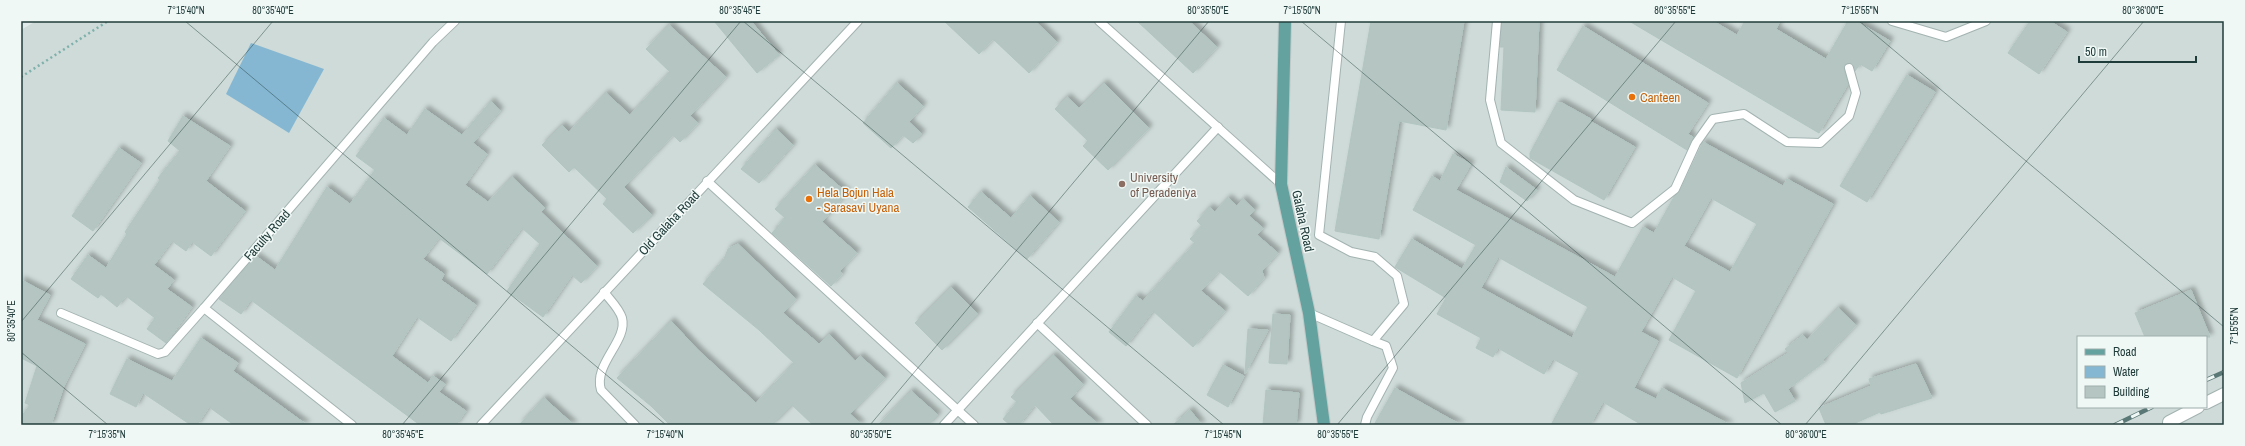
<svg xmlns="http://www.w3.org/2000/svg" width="2245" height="446" font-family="'Archivo Narrow',sans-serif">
<defs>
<filter id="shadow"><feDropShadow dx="3.5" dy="-3.5" stdDeviation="2" flood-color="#0004"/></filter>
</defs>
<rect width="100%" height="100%" fill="#e0ebe9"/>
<path fill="#cedbd8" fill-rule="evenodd" d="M36,21H2224V425H21V30ZM2078,337H2206V407H2078Z"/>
<polygon fill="#85b7d3" points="251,43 324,69 289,133 226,94"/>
<g fill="#b5c6c2" stroke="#b2c5c1" fill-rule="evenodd" filter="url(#shadow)">
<polygon points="714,21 751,21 779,55 757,73"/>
<polygon points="944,21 1035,21 1057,42 1029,73 993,39 979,54"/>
<polygon points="1137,21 1189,21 1217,47 1193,73"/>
<polygon points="1371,21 1464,21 1446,130 1399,121 1379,239 1335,231"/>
<polygon points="1502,21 1539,21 1535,112 1501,110 1504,47 1500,47"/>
<polygon points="1629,21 1713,21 1737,35 1745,21 1780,21 1776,29 1826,59 1848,21 1856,21 1890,41 1872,71 1860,64 1855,71 1853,64 1845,64 1844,69 1848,84 1819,133"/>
<polygon points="2030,21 2050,21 2067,32 2039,74 2008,53"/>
<polygon points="669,25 726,77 690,116 698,123 680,142 673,135 624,187 652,215 633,233 603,204 607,199 574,167 569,172 542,145 562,125 569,132 606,93 630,115 670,72 646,49"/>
<polygon points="1583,26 1708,103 1688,134 1693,137 1687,150 1557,70"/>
<polygon points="1907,75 1935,92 1867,202 1840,186"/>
<polygon points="897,83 923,106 909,122 922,134 913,143 903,135 891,148 863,123"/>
<polygon points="1104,83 1149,128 1108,170 1083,146 1088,141 1055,109 1067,97 1079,108"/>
<polygon points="491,101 500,111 473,143 487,154 465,185 488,202 512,177 545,208 541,212 597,266 581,283 572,275 543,317 507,291 540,244 522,228 487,274 439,238 423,259 444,274 441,280 476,305 451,341 417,317 392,356 428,383 433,376 445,384 439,392 466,411 456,425 420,425 251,300 241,314 219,299 256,256 275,270 327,187 350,204 375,170 356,156 384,118 407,135 425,109 462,135"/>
<polygon points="1557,103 1562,103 1591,119 1590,121 1635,147 1604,200 1530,158 1530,153"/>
<polygon points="183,116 230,146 206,181 245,211 211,256 192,242 186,251 172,241 154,265 174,280 167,289 192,307 166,343 147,329 155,318 126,296 117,307 101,294 98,298 71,279 88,255 106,268 127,234 125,232 160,180 158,178 180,151 168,141"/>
<polygon points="776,129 793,145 759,183 741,169"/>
<path d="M1703,142L1783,186L1787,179L1833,204L1737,378L1669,340L1696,291L1672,277L1641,332L1658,341L1634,388L1656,399L1662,388L1730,425H1642L1603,402L1590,425H1551L1579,373L1553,359L1544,374L1498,348L1493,357L1476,348L1481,338L1437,314L1446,298L1395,267L1412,239L1462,269L1476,245L1413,210L1432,176L1440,181L1453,154L1471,164L1456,190L1615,277L1643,227L1654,233L1674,197L1680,191ZM1711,198L1757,224L1730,272L1684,246ZM1498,257L1588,307L1572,338L1481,288Z"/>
<polygon points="119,148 141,163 93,231 72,216"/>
<polygon points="815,165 847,193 822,222 857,253 840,271 842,274 831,286 772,233 785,218 775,209"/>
<polygon points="1506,167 1537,190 1527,201 1500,182"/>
<polygon points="981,192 1011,218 1030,196 1059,222 1027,259 968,207"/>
<polygon points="1228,198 1237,206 1243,199 1255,210 1249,216 1263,228 1257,235 1278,253 1262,271 1264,278 1248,296 1219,271 1201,291 1225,311 1193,347 1153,311 1126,346 1109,332 1136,296 1143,301 1195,243 1190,239 1202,226 1197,221 1210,207 1215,212"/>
<polygon points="738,244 796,299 783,313 819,344 829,334 855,361 860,356 885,378 850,414 862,425 813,425 792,405 772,425 670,425 651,406 617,378 671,321 698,350 756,403 794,363 759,330 703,284 724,259 728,249"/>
<polygon points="21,280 50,295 37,320 85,344 64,386 51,425 21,425 21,417 30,405 25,403 37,366 21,358"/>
<polygon points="951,287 978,314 942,350 915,323"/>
<polygon points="2191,290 2210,337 2145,337 2135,313"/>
<polygon points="1838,308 1856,325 1823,360 1824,362 1788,389 1795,401 1775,412 1764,393 1745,403 1741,383 1788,353 1785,349 1803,335 1807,340"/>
<polygon points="1273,314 1290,315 1287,364 1269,363"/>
<polygon points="1248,329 1268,330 1245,374"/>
<polygon points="201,338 238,363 233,371 307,425 234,425 209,407 197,425 191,425 143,393 136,407 110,394 127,359 172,381"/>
<polygon points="1053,355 1083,384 1070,399 1099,425 1054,425 1035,405 1019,425 1010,425 1003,419 1017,402 1011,397"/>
<polygon points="1916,364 1932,398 1881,414 1880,412 1851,425 1826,425 1819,408 1871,386 1869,379"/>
<polygon points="1223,365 1244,376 1228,407 1207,395"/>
<polygon points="1395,388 1461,425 1374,425"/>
<polygon points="1266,390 1299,393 1296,425 1263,425"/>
<polygon points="911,391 938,415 928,425 878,425"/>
<polygon points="544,398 574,425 519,425"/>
<polygon points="1190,410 1202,425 1173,425"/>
</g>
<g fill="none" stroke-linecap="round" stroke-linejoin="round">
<defs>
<g id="lane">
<polyline points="1099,21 1281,184"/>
<polyline points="1497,21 1490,100 1501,143 1574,200 1632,223 1675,189 1696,143 1713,119 1744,114 1787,142 1820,143 1849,116 1856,93 1849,68"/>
<polyline points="1892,21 1946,37 1986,21"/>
<polyline points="707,181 974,425"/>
<path d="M604,292C610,300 619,308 622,318C628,341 593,364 601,390L635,425"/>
<polyline points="61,313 158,354 165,352 204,308"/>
<polyline points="1309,313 1373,341 1404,304 1397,276 1375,257 1351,252 1319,235 1341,21"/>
<polyline points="1037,323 1147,425"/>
<polyline points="352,425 204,308 433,42 455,21"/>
<polyline points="481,425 858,21"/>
<polyline points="944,425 1218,127"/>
<polyline points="1365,425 1367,417 1393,368 1386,346 1373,341"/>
</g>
<g id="street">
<polyline points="2206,403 2224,394"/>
<polyline points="2169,422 2198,407"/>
</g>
<polyline id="primary" points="1285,21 1281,184 1309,313 1324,425"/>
</defs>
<use href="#lane" stroke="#a3b3b1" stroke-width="10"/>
<use href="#street" stroke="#a3b3b1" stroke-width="14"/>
<use href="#primary" stroke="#c1c8c8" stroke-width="14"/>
<polyline stroke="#7fb0ab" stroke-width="2.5" stroke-dasharray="2 3" stroke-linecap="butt" points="21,77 108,21"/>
<use href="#lane" stroke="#fff" stroke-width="8"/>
<use href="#street" stroke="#fff" stroke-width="12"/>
<use href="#primary" stroke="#63a29f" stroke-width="12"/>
<defs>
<g id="rail">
<polyline points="2206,380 2224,372"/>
<polyline points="2115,425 2152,407"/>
</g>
</defs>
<use href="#rail" stroke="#5a7876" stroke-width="4.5"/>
<use href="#rail" stroke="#f0f8f6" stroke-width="3" stroke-dasharray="9" stroke-linecap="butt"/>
</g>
<path fill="none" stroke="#203c3a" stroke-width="1" stroke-opacity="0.45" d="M185,21L666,425M743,21L1224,425M1301,21L1782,425M1859,21L2224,327M21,322L273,21M21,352L108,425M402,425L741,21M870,425L1209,21M1337,425L1676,21M1805,425L2144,21"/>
<g fill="#e8710a" stroke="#f0f8f6" stroke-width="1.5">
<circle cx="1632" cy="97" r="4"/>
<circle cx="809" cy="199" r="4"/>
</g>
<circle fill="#8d6e63" stroke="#f0f8f6" stroke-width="1.5" cx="1122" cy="184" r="4"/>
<g text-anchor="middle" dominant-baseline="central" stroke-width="3" stroke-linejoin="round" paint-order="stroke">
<g font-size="13" fill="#c56008" stroke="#f0f8f6" text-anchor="start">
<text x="1640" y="97">Canteen</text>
<text x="817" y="192">Hela Bojun Hala<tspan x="817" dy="15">- Sarasavi Uyana</tspan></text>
</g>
<g font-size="13" fill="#785e54" stroke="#f0f8f6" text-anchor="start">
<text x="1130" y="177">University<tspan x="1130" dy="15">of Peradeniya</tspan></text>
</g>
<g font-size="13" fill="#203c3a" stroke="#f0f8f6">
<text transform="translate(1303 221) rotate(78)">Galaha Road</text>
<text transform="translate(669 223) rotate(-47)">Old Galaha Road</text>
<text transform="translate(267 235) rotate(-49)">Faculty Road</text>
</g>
</g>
<rect width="2245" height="446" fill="none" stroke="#f0f8f6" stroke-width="44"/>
<rect x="2077" y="336" width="130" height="72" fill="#f0f8f6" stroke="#9dadab"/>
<rect x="2085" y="349" width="20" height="6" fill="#63a29f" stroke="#9dadab"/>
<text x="2113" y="356" font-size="12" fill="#203c3a">Road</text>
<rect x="2085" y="366" width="20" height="12" fill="#85b7d3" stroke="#9dadab"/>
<text x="2113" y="376" font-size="12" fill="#203c3a">Water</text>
<rect x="2085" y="386" width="20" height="12" fill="#b5c6c2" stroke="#9dadab"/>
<text x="2113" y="396" font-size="12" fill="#203c3a">Building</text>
<path d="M2079 56v6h117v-6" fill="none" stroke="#203c3a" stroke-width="2"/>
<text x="2085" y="56" font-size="12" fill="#203c3a" stroke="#f0f8f6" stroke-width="3" paint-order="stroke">50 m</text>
<rect x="22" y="22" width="2201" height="402" fill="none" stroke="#203c3a" stroke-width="1.5"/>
<g font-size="10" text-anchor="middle" fill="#203c3a">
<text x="186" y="14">7°15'40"N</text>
<text x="273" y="14">80°35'40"E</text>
<text x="740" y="14">80°35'45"E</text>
<text x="1208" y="14">80°35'50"E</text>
<text x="1302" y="14">7°15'50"N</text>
<text x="1675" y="14">80°35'55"E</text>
<text x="1860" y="14">7°15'55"N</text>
<text x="2143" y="14">80°36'00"E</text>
<text transform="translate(11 321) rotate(-90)" y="4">80°35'40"E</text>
<text transform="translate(2234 326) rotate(-90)" y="4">7°15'55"N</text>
<text x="107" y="438">7°15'35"N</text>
<text x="403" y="438">80°35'45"E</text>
<text x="665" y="438">7°15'40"N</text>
<text x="871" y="438">80°35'50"E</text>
<text x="1223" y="438">7°15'45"N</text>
<text x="1338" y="438">80°35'55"E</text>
<text x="1806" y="438">80°36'00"E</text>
</g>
</svg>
